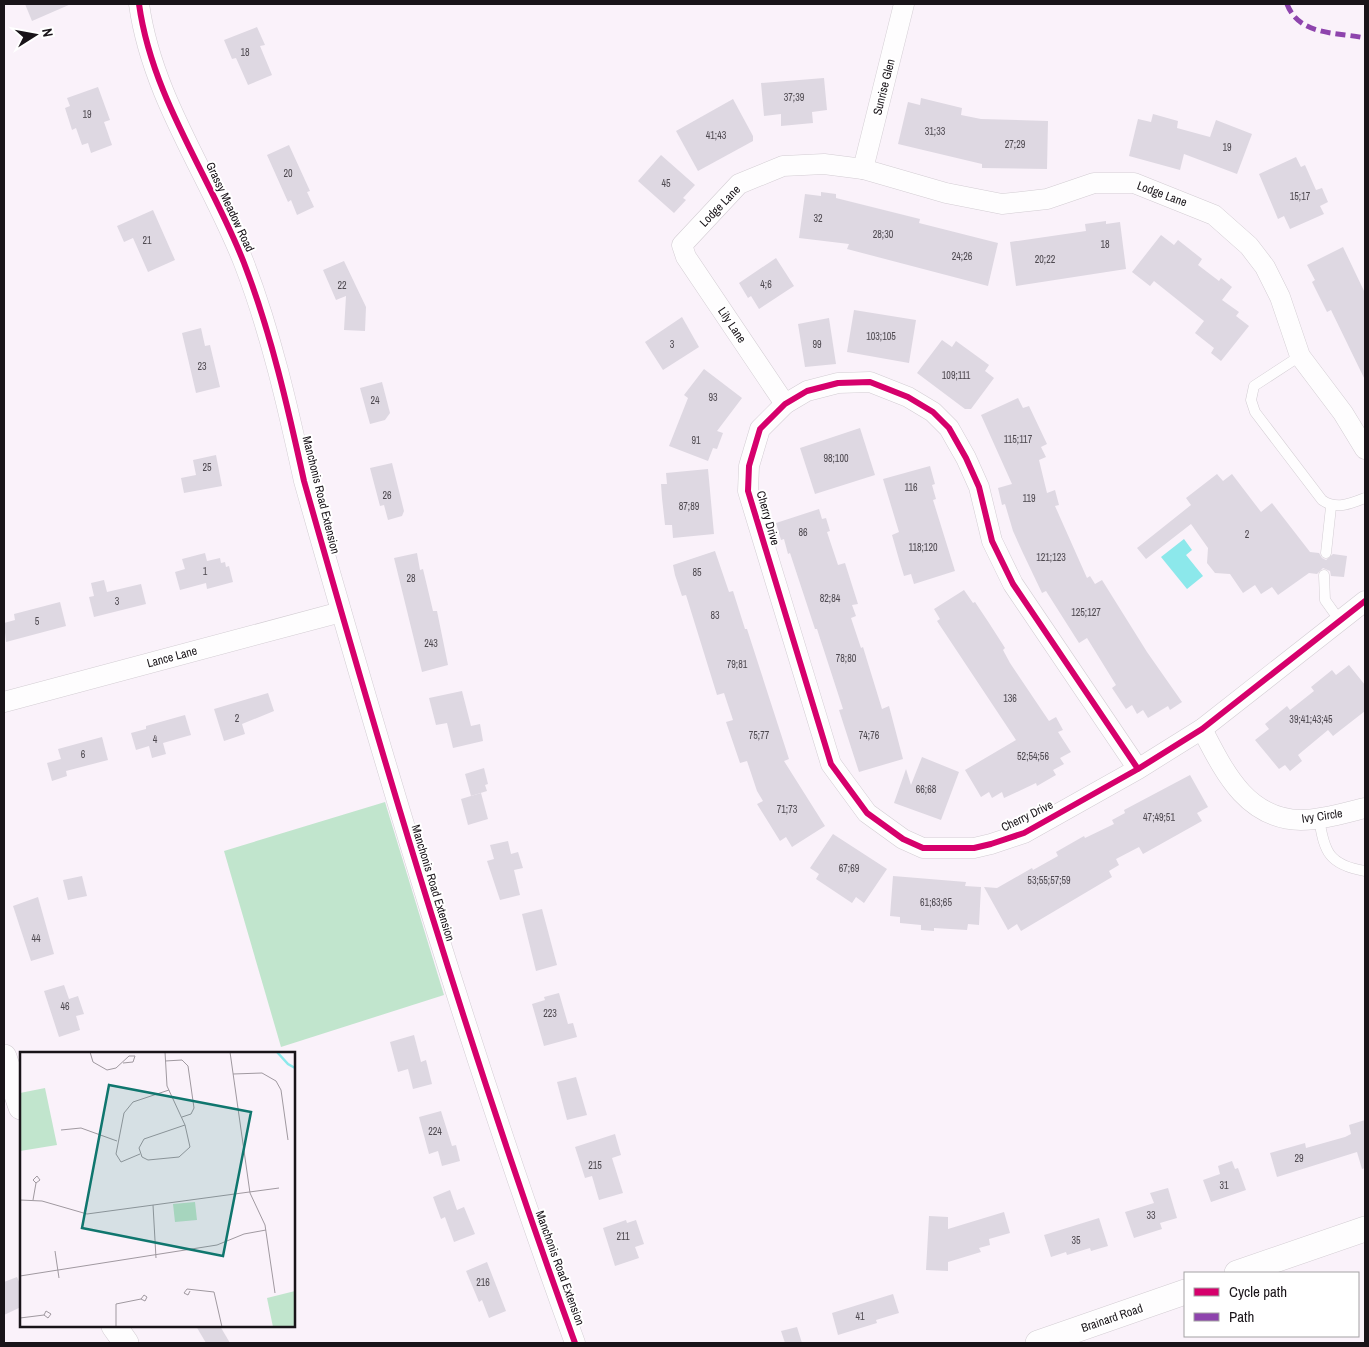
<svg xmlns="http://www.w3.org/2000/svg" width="1369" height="1347" font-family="'Archivo Narrow',sans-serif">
<rect width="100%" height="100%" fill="#faf2fa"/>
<polygon fill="#c1e5cd" points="385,802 444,995 281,1047 224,851"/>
<polygon fill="#8ce8eb" points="1184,539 1192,550 1186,555 1203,576 1187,589 1161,557"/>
<g fill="#ded8e2">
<polygon points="25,4 71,4 32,21"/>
<polygon points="257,27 265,45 260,46 272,75 248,85 236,58 232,59 224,40"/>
<polygon points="824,78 827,110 812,112 813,123 781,126 781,114 764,116 761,83"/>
<polygon points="98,87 110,120 104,122 112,145 91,153 88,143 82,145 76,128 72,130 65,108 70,106 67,98"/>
<polygon points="921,98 962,108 961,115 981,119 1048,121 1047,169 982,168 982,164 898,144 908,102 920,105"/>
<polygon points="733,99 753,136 753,141 698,171 676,131"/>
<polygon points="1153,114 1178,121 1177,128 1210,137 1216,120 1252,134 1237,174 1184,154 1180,170 1129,156 1138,119 1151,122"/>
<polygon points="289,145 310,191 307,192 314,207 297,215 291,200 288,202 267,155"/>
<polygon points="661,155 695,185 683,198 686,200 674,213 638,181"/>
<polygon points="1296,157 1301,167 1305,165 1316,190 1322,188 1328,202 1320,206 1324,214 1290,229 1284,216 1278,219 1259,174"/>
<polygon points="821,192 836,194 836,198 920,219 919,223 998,243 988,286 847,249 849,244 799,238 805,194 821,196"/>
<polygon points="153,210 175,260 148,272 133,238 124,242 117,226"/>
<polygon points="1106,221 1106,224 1120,222 1126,269 1016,286 1010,242 1086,231 1085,224"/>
<polygon points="1161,235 1174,245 1178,240 1202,259 1198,265 1219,281 1221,278 1232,287 1222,300 1239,312 1236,316 1249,326 1221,361 1211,353 1214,348 1195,333 1204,321 1154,281 1150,286 1132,272"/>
<polygon points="1343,247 1365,293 1365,380 1331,310 1327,312 1312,282 1315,280 1307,265"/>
<polygon points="776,258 794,286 759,309 751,296 748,298 739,283"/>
<polygon points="344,261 366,307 365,331 344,330 346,296 336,300 323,270"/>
<polygon points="854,310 916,320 909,363 847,352"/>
<polygon points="682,317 699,347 663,370 645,342"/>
<polygon points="829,318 836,364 805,367 798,324"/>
<polygon points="201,328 205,346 210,345 220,387 196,393 182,333"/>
<polygon points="942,340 952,347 956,341 989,365 985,371 994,378 971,409 965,409 917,373"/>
<polygon points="704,369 742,398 717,431 723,433 717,449 713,448 708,461 669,446 688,398 684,395"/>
<polygon points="382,382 390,413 385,420 370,424 360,388"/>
<polygon points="1018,398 1023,408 1029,406 1047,444 1041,447 1046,457 1039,460 1047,493 1055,490 1059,505 1055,506 1087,578 1090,576 1095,584 1102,580 1147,652 1182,702 1170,710 1168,706 1148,718 1143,710 1137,714 1132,705 1126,709 1112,688 1116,685 1087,638 1079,643 1046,591 1042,593 1022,551 1024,550 1022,551 1013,531 1005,504 1002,505 998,488 1012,484 981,415"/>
<polygon points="860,428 875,475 815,494 800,448"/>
<polygon points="216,455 222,486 184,493 181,478 196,475 193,460"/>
<polygon points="392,463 404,511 402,516 388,520 384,505 380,506 370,468"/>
<polygon points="930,466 935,484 932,485 936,499 933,500 955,571 914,584 911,574 904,576 900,563 892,535 899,532 883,479"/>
<polygon points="708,469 714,534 673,538 672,525 665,525 662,498 661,484 667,484 666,473"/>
<polygon points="1217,474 1223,481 1232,474 1261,512 1272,503 1310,552 1319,553 1322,558 1326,560 1333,554 1347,556 1344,577 1331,576 1330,571 1323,568 1317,574 1309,573 1278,595 1272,587 1261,594 1255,585 1243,593 1230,574 1215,573 1207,563 1208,548 1191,524 1146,559 1137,548 1191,505 1186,498"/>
<polygon points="819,509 822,519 826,518 830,531 827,532 838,565 845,563 858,604 852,605 856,616 851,618 861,648 863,647 882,709 889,706 903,759 859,772 839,710 843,709 817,629 815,629 790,553 788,554 784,539 781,540 776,523"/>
<polygon points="715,551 729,592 733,591 745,629 747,629 789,759 784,761 825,826 792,847 786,837 780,841 757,804 763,801 757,791 747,761 740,763 726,722 733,720 724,693 717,695 686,595 682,596 675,575 673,565"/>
<polygon points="205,553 207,561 220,558 221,563 225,562 226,567 229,566 233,582 207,589 206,583 180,590 175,572 185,569 182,559"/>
<polygon points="417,553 420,570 423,569 433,611 437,611 448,665 422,672 394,558"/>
<polygon points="104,580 107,592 141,584 146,604 94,617 89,597 94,596 91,583"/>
<polygon points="964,590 973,603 975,602 989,623 1005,648 1003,650 1010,663 1049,721 1056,717 1063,730 1058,732 1071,752 1060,758 1064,764 1053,770 1056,775 1037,786 1036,783 1004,798 1002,792 992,798 989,792 981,797 965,770 1016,740 937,621 940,619 934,609"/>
<polygon points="60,602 66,626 6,642 4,623 15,620 14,614"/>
<polygon points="1349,665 1365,685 1365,711 1333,736 1328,730 1298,755 1302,761 1290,771 1285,765 1279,769 1255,740 1269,729 1265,724 1287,706 1290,710 1314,691 1311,687 1332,670 1336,675"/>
<polygon points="462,691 471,726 480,724 483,741 453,748 447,723 436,725 429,698"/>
<polygon points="268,693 274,711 242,724 245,734 224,741 214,709"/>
<polygon points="185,715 191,735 163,743 166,754 152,758 149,746 136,750 131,733 146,729 146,726"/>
<polygon points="102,737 108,760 66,771 67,776 52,781 47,763 61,759 58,749"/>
<polygon points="922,757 959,772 941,820 894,803 906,769 911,785"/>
<polygon points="484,768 488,784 485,785 487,791 471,796 465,774"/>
<polygon points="1190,775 1208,807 1197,813 1202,821 1143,854 1139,847 1116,859 1119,865 1109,871 1112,877 1021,931 1017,924 1008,930 984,887 997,888 1032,868 1033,870 1058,856 1056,852 1084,836 1085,838 1114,824 1112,820 1125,813 1124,810"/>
<polygon points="481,793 488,819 468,825 461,799"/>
<polygon points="833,834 887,869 864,903 856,897 852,903 816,879 819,874 810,868"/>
<polygon points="508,841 511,854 518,852 523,868 514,870 520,895 500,900 487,861 494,859 490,845"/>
<polygon points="82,876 87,896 68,900 63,880"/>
<polygon points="893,876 966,882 965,886 981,887 979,925 968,924 967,930 934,928 934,931 921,930 921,925 900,923 900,917 890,916"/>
<polygon points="38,897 54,954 31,961 13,906"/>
<polygon points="542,909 557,965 536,971 522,914"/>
<polygon points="64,985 69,999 78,996 84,1014 76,1016 80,1030 59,1037 44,991"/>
<polygon points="559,993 568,1024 573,1023 577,1037 544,1046 532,1004 545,1000 544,997"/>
<polygon points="414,1035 421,1062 426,1060 432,1084 413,1089 408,1069 398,1072 390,1042"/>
<polygon points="576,1077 587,1115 567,1120 557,1082"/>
<polygon points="441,1111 452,1146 456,1145 460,1161 442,1166 438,1151 429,1154 419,1117"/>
<polygon points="1365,1120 1365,1168 1362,1169 1357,1152 1277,1177 1270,1153 1305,1143 1306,1148 1345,1137 1351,1134 1349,1125"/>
<polygon points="615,1134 621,1155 612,1158 623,1193 599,1200 592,1176 585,1178 575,1147"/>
<polygon points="1232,1161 1235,1169 1238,1168 1246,1190 1211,1202 1203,1180 1220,1174 1218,1166"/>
<polygon points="1168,1188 1177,1218 1160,1223 1162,1229 1134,1238 1125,1212 1154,1203 1150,1193"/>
<polygon points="450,1190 457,1210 464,1207 475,1234 454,1242 445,1217 441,1219 433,1197"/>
<polygon points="1004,1212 1010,1233 989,1239 990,1245 979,1248 981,1252 948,1262 948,1271 926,1270 929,1216 948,1217 948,1229"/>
<polygon points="1099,1218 1108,1246 1091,1251 1090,1248 1067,1255 1066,1252 1051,1257 1044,1235"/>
<polygon points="626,1220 627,1223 636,1220 644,1244 635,1247 639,1258 615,1266 603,1228"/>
<polygon points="487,1262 506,1311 489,1318 482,1300 479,1302 466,1271"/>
<polygon points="17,1277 21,1286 21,1307 4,1315 4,1282"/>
<polygon points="893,1294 899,1313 876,1320 877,1323 838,1335 832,1313"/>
<polygon points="196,1326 220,1326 230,1343 206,1343"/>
<polygon points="797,1327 802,1343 785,1343 781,1331"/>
</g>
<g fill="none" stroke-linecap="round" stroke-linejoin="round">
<defs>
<g id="service">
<path d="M1300,356L1254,386L1251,400L1255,412L1322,500C1336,510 1350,504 1365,498"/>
<polyline points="1326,553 1331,507"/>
<polyline points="1324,575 1325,600 1340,621"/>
<path d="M1319,818C1324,852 1329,865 1365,871"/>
</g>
<g id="minor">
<path d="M139,4C152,98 210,176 244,263C271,333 288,408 304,481C386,771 472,1060 575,1343"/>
<polyline points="863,169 904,4"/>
<polyline points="785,404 686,257 682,245 739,184 783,166 824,164 863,169 946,193 1002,204 1047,199 1094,183 1134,183 1214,215 1249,246 1265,267 1280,297 1300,356 1343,413 1365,449"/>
<polyline points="4,702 341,612"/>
<path d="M1202,729C1224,771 1246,819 1301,820C1322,820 1344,813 1365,808"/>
<polyline points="1138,769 1013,584 992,541 979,487 966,458 949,428 933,412 908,397 870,382 838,383 807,391 785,404 760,429 749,466 748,491 831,764 867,813 903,839 923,848 974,848 991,844 1024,833 1138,769 1202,729 1365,601"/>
</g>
<g id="tertiary">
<polyline points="4,1057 21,1107"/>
<polyline points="1237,1273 1365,1229"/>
<polyline points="114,1326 126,1343"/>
<polyline points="1038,1343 1185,1292"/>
</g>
</defs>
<use href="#service" stroke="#d3cdd3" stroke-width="11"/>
<use href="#minor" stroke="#d3cdd3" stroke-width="21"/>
<use href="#tertiary" stroke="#d3cdd3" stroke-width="26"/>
<use href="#service" stroke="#fefdfe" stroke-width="10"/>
<use href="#minor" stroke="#fefdfe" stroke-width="20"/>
<use href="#tertiary" stroke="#fefdfe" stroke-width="25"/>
<path stroke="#8e44ad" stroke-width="5" stroke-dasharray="10 5" stroke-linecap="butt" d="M1287,4C1299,36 1337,32 1365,38"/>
<defs>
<g id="cycleway">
<path d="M139,4C152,98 210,176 244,263C271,333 288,408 304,481C386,771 472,1060 575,1343"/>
<polyline points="1138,769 1013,584 992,541 979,487 966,458 949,428 933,412 908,397 870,382 838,383 807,391 785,404 760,429 749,466 748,491 831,764 867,813 903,839 923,848 974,848 991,844 1024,833 1138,769 1202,729 1365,601"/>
</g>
</defs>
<use href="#cycleway" stroke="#fff" stroke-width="9"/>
<use href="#cycleway" stroke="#d6006c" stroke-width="6"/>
</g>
<g text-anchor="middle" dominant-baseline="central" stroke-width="4" stroke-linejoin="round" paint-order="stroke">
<g font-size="10" fill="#4e4950">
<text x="245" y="52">18</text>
<text x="794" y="97">37;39</text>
<text x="87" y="114">19</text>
<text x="935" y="131">31;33</text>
<text x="716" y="135">41;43</text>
<text x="1015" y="144">27;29</text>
<text x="1227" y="147">19</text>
<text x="288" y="173">20</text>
<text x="666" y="183">45</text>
<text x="1300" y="196">15;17</text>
<text x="818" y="218">32</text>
<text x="883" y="234">28;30</text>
<text x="147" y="240">21</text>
<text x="1105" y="244">18</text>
<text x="962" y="256">24;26</text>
<text x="1045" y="259">20;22</text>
<text x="766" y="284">4;6</text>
<text x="342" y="285">22</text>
<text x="881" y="336">103;105</text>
<text x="672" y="344">3</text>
<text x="817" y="344">99</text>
<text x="202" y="366">23</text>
<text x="956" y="375">109;111</text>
<text x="713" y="397">93</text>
<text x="375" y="400">24</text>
<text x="1018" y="439">115;117</text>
<text x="696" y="440">91</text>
<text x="836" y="458">98;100</text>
<text x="207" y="467">25</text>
<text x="911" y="487">116</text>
<text x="387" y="495">26</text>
<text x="1029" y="498">119</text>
<text x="689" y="506">87;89</text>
<text x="803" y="532">86</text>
<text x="1247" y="534">2</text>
<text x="923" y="547">118;120</text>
<text x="1051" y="557">121;123</text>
<text x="205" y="571">1</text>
<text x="697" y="572">85</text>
<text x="411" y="578">28</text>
<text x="830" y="598">82;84</text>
<text x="117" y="601">3</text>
<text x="1086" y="612">125;127</text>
<text x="715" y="615">83</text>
<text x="37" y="621">5</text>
<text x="431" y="643">243</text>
<text x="846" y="658">78;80</text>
<text x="737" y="664">79;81</text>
<text x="1010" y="698">136</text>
<text x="237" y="718">2</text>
<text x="1311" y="719">39;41;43;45</text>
<text x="759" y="735">75;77</text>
<text x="869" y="735">74;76</text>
<text x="155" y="739">4</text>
<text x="83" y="754">6</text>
<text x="1033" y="756">52;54;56</text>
<text x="926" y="789">66;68</text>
<text x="787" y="809">71;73</text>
<text x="1159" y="817">47;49;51</text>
<text x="849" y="868">67;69</text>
<text x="1049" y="880">53;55;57;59</text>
<text x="936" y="902">61;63;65</text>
<text x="36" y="938">44</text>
<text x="65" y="1006">46</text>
<text x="550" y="1013">223</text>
<text x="435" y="1131">224</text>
<text x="1299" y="1158">29</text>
<text x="595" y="1165">215</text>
<text x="1224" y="1185">31</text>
<text x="1151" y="1215">33</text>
<text x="623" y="1236">211</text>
<text x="1076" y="1240">35</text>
<text x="483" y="1282">216</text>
<text x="860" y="1316">41</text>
</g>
<g font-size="12" fill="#191419" stroke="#fff">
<text transform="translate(884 87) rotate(-76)">Sunrise Glen</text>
<text transform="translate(1162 194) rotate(20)">Lodge Lane</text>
<text transform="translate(720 206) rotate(-46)">Lodge Lane</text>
<text transform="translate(230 207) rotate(65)">Grassy Meadow Road</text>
<text transform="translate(732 325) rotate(56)">Lily Lane</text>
<text transform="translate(321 495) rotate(76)">Manchonis Road Extension</text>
<text transform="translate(768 518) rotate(74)">Cherry Drive</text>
<text transform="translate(172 657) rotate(-15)">Lance Lane</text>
<text transform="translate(1027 816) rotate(-26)">Cherry Drive</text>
<text transform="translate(1322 816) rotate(-8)">Ivy Circle</text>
<text transform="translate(433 883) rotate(73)">Manchonis Road Extension</text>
<text transform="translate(560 1268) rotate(70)">Manchonis Road Extension</text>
<text transform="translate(1112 1318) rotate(-19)">Brainard Road</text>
</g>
</g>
<g transform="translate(20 1052)">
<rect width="275" height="275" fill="#faf2fa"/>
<path d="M25,36L37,93L0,99V41ZM175,150L177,168L155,170L153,152ZM275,239V275H253L247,246Z" fill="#c1e5cd"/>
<path fill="none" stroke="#8ce8eb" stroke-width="2.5" d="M257,0L268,12L275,16"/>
<path fill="none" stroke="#a099a0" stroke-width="1" d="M70,0L73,10L87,18L96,16L109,4H115L113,10L103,11M145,0L147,34L165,73L170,95L159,105L128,108L122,105L119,96L124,87L165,73M210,0L230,141L245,173L255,241M145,9L162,8L168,14L174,56L171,62L162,65M213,22L242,21L256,29L261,38L268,88M41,78L61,76L97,89M120,102L101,110L96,102L104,61L113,50L149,38M0,148L22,149L67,162L259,136M13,148L16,131L20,128L17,124L13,128L16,131M133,153L136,206M35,199L39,226M0,224L197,193L224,182L246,178M170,239L168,243L164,241L167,237L194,240L202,275M0,266L24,263L26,259L31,262L28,266L24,263M96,275V252L121,247L124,243L127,245L125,249L121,247"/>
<path fill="#0f766e" fill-opacity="0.15" stroke="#0f766e" stroke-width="2.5" d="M89,33L231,60L203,204L62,176Z"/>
<rect width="275" height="275" fill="none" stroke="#191419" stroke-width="2.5"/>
</g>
<rect width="1369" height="1347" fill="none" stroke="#191419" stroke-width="10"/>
<rect x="1184" y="1272" width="175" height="65" fill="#ffffff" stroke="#a3a1a3"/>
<rect x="1194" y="1288" width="25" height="8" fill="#d6006c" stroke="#a3a1a3"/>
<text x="1229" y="1297" font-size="15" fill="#191419">Cycle path</text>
<rect x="1194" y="1313" width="25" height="8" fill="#8e44ad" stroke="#a3a1a3"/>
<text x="1229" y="1322" font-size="15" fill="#191419">Path</text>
<g transform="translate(35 35) rotate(79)" stroke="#ffffff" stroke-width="4" paint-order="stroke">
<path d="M0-4L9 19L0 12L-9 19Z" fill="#191419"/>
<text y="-8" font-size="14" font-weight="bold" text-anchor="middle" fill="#191419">N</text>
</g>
</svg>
